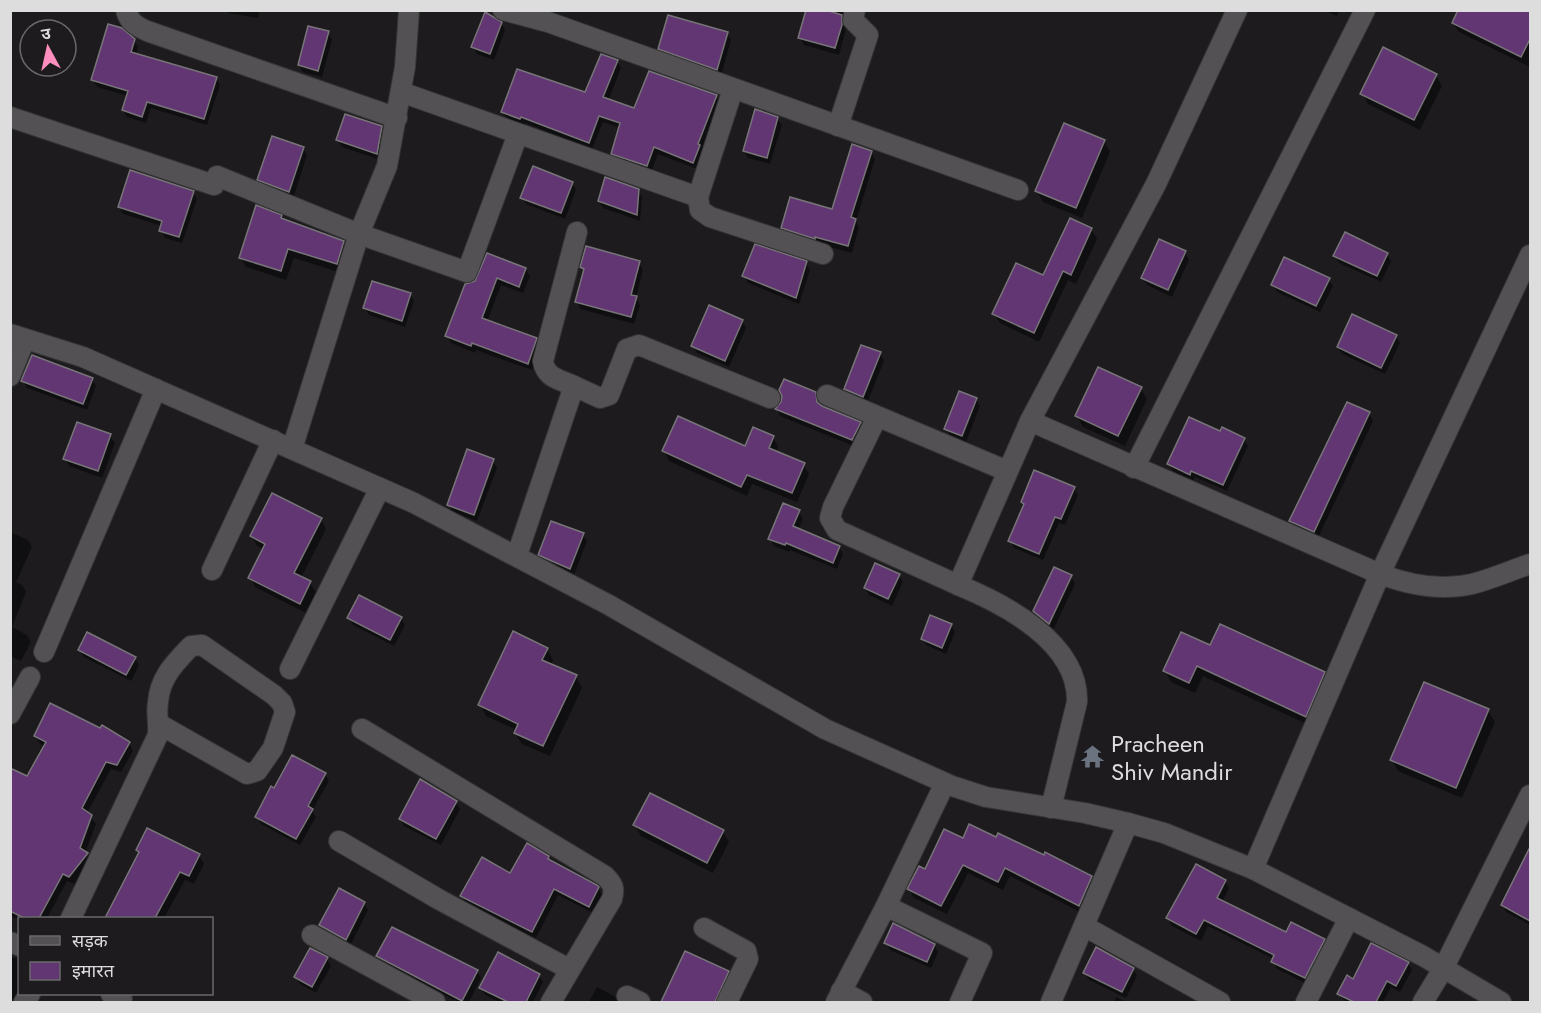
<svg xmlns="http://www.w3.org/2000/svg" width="1541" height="1013" font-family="Jost,'Noto Sans Devanagari',sans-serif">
<rect width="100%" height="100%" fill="#1d1b1e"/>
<g fill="#0007">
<polygon points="227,10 260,10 258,18 228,13"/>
<polygon points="808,10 848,10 845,33 839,55 804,45 800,38"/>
<polygon points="1323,10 1339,10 1337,16"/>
<polygon points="1460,10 1530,10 1530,67 1459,32 1453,23"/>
<polygon points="501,23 505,30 494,60 477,54 473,47"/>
<polygon points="328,33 332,40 322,77 303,72 299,65"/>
<polygon points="727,33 731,40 721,76 664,56 660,48"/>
<polygon points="134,40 138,47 136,55 216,78 220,85 207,125 151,108 146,123 127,117 123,110 128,96 97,87 93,80"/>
<polygon points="617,61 621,68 608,101 635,110 716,96 720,103 702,150 704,153 697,169 658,154 651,172 617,161 613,153 620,128 603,122 592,149 525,123 524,125 507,119 503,112 586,94"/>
<polygon points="1436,75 1442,86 1420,130 1368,104 1362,93"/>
<polygon points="777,118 782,125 770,164 748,158 744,151"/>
<polygon points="381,127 385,134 381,160 342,147 338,140"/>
<polygon points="1104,141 1110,152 1082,218 1043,202 1037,191"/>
<polygon points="303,148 307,155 293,199 263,186 259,179"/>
<polygon points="871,152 875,159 856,221 859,227 852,253 787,235 783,227 833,211"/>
<polygon points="572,183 576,190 565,219 526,204 522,197"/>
<polygon points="638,190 642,197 640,221 603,208 599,201"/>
<polygon points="193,192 197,199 182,243 165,238 161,230 162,226 123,214 119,207"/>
<polygon points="281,217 283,220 343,242 349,252 342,273 294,258 286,280 246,267 240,258"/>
<polygon points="1091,229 1097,239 1076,284 1068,280 1039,342 1000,323 994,314 1043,277"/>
<polygon points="1185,253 1189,260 1172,297 1147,285 1142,278"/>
<polygon points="1387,254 1391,261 1381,282 1339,263 1335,256"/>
<polygon points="639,263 643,270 636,298 640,305 634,324 581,309 577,302 585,272 582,267"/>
<polygon points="806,263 810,270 799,304 748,283 744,276"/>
<polygon points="525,269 530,276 523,293 501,285 487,322 536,340 540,347 532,370 476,350 475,353 451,343 447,336 466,285"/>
<polygon points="1328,279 1333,286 1320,312 1277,292 1273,285"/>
<polygon points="410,294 414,301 405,327 369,315 365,308"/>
<polygon points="742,321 746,328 729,367 697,353 693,346"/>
<polygon points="1396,336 1400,343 1385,374 1342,354 1338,347"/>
<polygon points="880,354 884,361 867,403 849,396 845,389"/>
<polygon points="92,379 96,386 87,410 27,388 23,381"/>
<polygon points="1140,388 1147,399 1125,446 1083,427 1077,416"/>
<polygon points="815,393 820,406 860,424 864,431 856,447 780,416 777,409"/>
<polygon points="976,399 980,406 966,442 950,435 946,428"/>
<polygon points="1369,414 1373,421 1318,538 1295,528 1291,521"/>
<polygon points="78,424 110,436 115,443 102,478 69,466 65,459"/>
<polygon points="1221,433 1244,439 1248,446 1227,491 1195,477 1193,481 1173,471 1169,464"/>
<polygon points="773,437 778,447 776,453 803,464 809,474 797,502 752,484 747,496 669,461 664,451 746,448"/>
<polygon points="493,461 497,468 477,521 453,512 449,505"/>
<polygon points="1074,488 1078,495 1065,525 1059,523 1043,560 1014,548 1010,541 1025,506 1023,502"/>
<polygon points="798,511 803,519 798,530 839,547 843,554 837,569 790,550 789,552 774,546 770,538"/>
<polygon points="321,519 326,529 301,578 310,583 316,592 306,613 255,587 250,577 264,549 257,546 252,536"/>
<polygon points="10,532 28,540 32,547 16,582 22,585 26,592 12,627 27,635 31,642 21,661 10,656"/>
<polygon points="582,534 587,541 574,575 544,562 540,554"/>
<polygon points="899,575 903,582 892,606 869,595 865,588"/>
<polygon points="1071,576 1075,584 1053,630 1038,619 1034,611"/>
<polygon points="349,618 401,618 405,625 394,646 353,625"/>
<polygon points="951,625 955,632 946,654 926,645 922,638"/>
<polygon points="1211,647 1324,674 1329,684 1311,726 1203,676 1195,693 1171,682 1165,671"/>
<polygon points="547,649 553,660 551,665 576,677 582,688 550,756 522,744 515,733 517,730 486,716 480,705"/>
<polygon points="80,650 135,658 139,665 131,681 84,657"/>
<polygon points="1488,711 1495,722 1462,798 1398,771 1392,760"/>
<polygon points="35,736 129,743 133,751 121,772 111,769 87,813 96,824 85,853 92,862 74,884 67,881 47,918 20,918 20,920 10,916 10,779 28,778 45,747 40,744"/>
<polygon points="325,774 329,781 312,811 316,817 300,845 261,824 257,817 275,790"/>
<polygon points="456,802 460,809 441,845 404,826 400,819"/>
<polygon points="635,825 722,831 729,842 713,873 641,836"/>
<polygon points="997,839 1091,877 1096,886 1084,914 1010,876 1003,890 968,873 947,914 914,898 909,889 926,871 963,840"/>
<polygon points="138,850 199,855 204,864 194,884 185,880 164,918 106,918 140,854"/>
<polygon points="548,857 552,863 598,888 602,895 593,913 558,895 536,938 466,903 462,896"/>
<polygon points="1522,866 1530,870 1530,925 1506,912 1502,905"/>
<polygon points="1225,881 1229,888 1222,902 1287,934 1324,940 1328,947 1309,985 1277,969 1273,961 1274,959 1208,926 1201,941 1172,926 1168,918"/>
<polygon points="364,903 368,910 350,946 325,932 321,925"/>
<polygon points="886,943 934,945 938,952 931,968 890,950"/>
<polygon points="686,953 728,972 734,983 725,1002 663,1002"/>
<polygon points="378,956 477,971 481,978 469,1002 458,1002 382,963"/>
<polygon points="10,957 20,959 18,1002 10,1002"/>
<polygon points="327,959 331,966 316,993 300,984 296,977"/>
<polygon points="1408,963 1412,970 1400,992 1391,987 1383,1002 1346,1002 1339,994 1353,981"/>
<polygon points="1133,969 1137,976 1126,998 1089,980 1085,973"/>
<polygon points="539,975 543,982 533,1002 500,1002 485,995 481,988"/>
<polygon points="597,987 614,996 618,1002 589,1002"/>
<polygon points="1116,997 1126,1002 1114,1002"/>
</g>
<g fill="#613672" stroke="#777578" stroke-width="1.5">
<polygon points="806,10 826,10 842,15 842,25 835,48 798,38"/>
<polygon points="1458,10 1530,10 1530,39 1521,57 1452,23"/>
<polygon points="485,12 502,22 490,54 471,47"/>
<polygon points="668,15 728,32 717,70 658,49"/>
<polygon points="108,24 122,28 135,39 131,52 217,77 204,119 147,102 142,117 122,110 128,91 91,80"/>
<polygon points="308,26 329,31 318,71 298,65"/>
<polygon points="1383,47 1437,74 1414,120 1360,94"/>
<polygon points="601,54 618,60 603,97 634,108 649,71 717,95 698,144 700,145 693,163 654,147 647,166 611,154 620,123 599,116 589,143 521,117 520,119 501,112 517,69 585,92"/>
<polygon points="755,109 778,117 767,158 743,151"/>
<polygon points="345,114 382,126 377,154 336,140"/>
<polygon points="1064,123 1105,140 1076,208 1035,191"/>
<polygon points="272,136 304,147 289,192 257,180"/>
<polygon points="852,144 872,151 851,217 856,219 848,246 815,237 815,239 781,228 790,197 832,209"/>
<polygon points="533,166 573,182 561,213 520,198"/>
<polygon points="130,170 194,191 179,237 159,231 162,221 118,207"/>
<polygon points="605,177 639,189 637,215 598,201"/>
<polygon points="256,205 282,215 281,218 344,241 337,264 288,249 281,271 239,258"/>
<polygon points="1070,218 1092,228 1071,275 1063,271 1034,333 992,314 1016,263 1043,275"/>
<polygon points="1345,232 1388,253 1377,276 1333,256"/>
<polygon points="1159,239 1186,251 1168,290 1141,278"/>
<polygon points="755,244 807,261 796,298 742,276"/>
<polygon points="586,246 640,261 631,295 637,296 631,317 575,302 584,269 580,267"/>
<polygon points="487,253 526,268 519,287 497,278 482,318 537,338 528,364 472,343 471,346 445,336 465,284 475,281"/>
<polygon points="1284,257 1330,278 1316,306 1271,285"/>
<polygon points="372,281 411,293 402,321 363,308"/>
<polygon points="709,305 743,320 725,361 691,346"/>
<polygon points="1352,314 1397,335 1381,368 1337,347"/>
<polygon points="861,345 881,352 863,397 844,389"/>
<polygon points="32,355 93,378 83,404 21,381"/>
<polygon points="1098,367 1142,387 1118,436 1075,416"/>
<polygon points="784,379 816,392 817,402 822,406 861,422 852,440 775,409 781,402 782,396 779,390"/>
<polygon points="959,391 977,398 962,436 944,429"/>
<polygon points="1347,402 1370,412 1314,532 1289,521"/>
<polygon points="678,416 745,446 753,427 774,436 769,448 805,463 792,493 747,475 741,487 662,451"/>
<polygon points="1189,417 1220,431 1222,427 1245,438 1223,485 1191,471 1190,475 1167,464"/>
<polygon points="77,422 111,434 98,471 63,459"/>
<polygon points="467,449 494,459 474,515 447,505"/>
<polygon points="1034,470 1075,487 1061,519 1055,517 1039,554 1008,541 1024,504 1021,502"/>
<polygon points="272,493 322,518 294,573 311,581 300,604 248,578 265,544 250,536"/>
<polygon points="783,503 800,510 793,526 840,546 833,563 786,543 785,545 768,539"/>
<polygon points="551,521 584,533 570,569 538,555"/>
<polygon points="875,563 900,574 888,599 864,588"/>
<polygon points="1054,567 1072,575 1049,624 1033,611"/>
<polygon points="359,595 402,617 390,640 347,618"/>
<polygon points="930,615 952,624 942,648 921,639"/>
<polygon points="1220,624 1325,672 1306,717 1197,666 1189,683 1163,671 1181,632 1210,645"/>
<polygon points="513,631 548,648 542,660 577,675 543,746 514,733 518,724 478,705"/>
<polygon points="87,632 136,657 126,675 78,650"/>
<polygon points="1424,682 1489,709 1456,788 1390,760"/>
<polygon points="50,703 100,728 102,725 130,742 117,765 106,762 82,808 92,815 80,848 88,853 69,877 63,874 39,918 24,918 10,911 10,768 27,776 46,742 34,736"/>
<polygon points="292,755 326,773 308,806 313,809 296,839 255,817 271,786 274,788"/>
<polygon points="420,779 457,801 436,839 399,819"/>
<polygon points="650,793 724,830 707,863 633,825"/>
<polygon points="969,824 996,837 998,833 1044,855 1045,852 1092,876 1079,906 1005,868 998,882 963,865 941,906 907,889 919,866 925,869 944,829 963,838"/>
<polygon points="147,828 200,854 189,876 180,872 155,918 105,918 139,852 136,850"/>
<polygon points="527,843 549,856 548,859 597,885 599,887 589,907 554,889 532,932 460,896 482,857 510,873"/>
<polygon points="1530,847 1530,921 1501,905"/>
<polygon points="1196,864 1226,880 1217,898 1286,932 1291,922 1325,939 1305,978 1271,962 1274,955 1204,920 1196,934 1166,918"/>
<polygon points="339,888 365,902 346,940 319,925"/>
<polygon points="893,923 935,944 927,962 884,943"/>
<polygon points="392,927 478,970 462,1001 376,956"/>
<polygon points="1371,943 1409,962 1396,986 1387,981 1376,1002 1354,1002 1337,994 1347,975 1353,979"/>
<polygon points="1096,947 1134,968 1122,992 1083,973"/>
<polygon points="310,948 328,957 312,987 294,977"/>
<polygon points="685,951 729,971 715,1002 661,1002"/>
<polygon points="498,952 540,974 526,1002 508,1002 479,988"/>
</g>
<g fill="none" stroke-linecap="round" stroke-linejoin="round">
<defs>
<g id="street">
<path d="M126,10C129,22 136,26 147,31L397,118"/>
<polyline points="503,10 548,22 1018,190"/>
<polyline points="733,89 698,197 700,210 710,217 823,254"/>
<polyline points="401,92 698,197"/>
<polyline points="10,117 214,185"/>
<polyline points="838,126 868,35 853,20 855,10"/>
<polyline points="217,176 359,234 467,272 518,134"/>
<polyline points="10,334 83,357 414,503 609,605 825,729 952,786 986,797 1085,813 1128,823 1164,833 1253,869 1423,956 1501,1002"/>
<polyline points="10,376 25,339"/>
<polyline points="574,386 600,398 609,395 627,349 639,345 770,398"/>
<polyline points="827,395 1007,471"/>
<polyline points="877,417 833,507 830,518 837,530 958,585"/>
<path d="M1030,421L1380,574C1409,585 1441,591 1472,584C1492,579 1512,570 1530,564"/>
<polyline points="292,449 359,234 387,166 405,67 409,10"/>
<polyline points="1134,468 1365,10"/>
<path d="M517,555L574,386C560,379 546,379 543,361L577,232"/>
<polyline points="212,570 273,440"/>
<polyline points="44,652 156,389"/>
<polyline points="290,669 380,488"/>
<polyline points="10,714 30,677"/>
<path d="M362,729L605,876C613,884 615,888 612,899L551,1002"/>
<path d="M1051,808L1077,702C1079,643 1005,604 958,585L1030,421L1156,184L1237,10"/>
<polyline points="339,841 440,900 569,969"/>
<polyline points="1253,869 1380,574 1530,255"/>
<polyline points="886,906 982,953 960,1002"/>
<path d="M71,918L158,735C159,724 156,713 158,702C160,677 175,663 191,646L202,645L274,695L282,703L285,712L273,748L257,771L247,774L159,724"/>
<polyline points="1084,926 1220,1002"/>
<polyline points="704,928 746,951 748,959 727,1002"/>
<polyline points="312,935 435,1002"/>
<polyline points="10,942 20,946"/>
<polyline points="841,991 862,1002"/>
<polyline points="111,994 122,999"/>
<polyline points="627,996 640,1002"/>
<polyline points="24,1002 30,994"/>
<polyline points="836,1002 886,906 945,783"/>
<polyline points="1051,1002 1128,823"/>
<polyline points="1306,1002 1349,918"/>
<polyline points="1423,1002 1443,969 1530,795"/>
</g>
</defs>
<use href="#street" stroke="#363537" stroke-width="22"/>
<use href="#street" stroke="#535154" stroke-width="20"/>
</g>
<defs>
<symbol id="temple-bare" viewBox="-9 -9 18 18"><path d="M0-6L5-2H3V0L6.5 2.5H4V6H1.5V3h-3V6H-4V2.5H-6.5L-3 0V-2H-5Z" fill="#6b7280" stroke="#1d1b1e" stroke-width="2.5" paint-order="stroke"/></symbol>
</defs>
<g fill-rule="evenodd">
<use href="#temple-bare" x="1076" y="740" width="33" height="33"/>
</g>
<g text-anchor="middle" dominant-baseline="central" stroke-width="4.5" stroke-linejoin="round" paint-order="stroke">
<g font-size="24" fill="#deddde" stroke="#1d1b1e" text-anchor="start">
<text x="1111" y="743">Pracheen<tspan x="1111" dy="28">Shiv Mandir</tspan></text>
</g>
</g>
<rect width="1541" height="1013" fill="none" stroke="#deddde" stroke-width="24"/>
<rect x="18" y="917" width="195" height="78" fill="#1d1b1e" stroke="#6a696b" stroke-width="1.5"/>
<rect x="30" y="936" width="30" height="9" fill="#535154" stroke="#6a696b" stroke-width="1.5"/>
<text x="72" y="947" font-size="18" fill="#deddde">सड़क</text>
<rect x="30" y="962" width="30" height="18" fill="#613672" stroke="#6a696b" stroke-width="1.5"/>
<text x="72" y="977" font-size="18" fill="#deddde">इमारत</text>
<g transform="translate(48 48) rotate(352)"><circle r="28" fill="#1d1b1e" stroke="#6a696b" stroke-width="1.5"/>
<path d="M0-4.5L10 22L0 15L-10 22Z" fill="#fd8ebe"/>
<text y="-9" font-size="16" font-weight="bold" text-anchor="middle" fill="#deddde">उ</text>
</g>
</svg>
